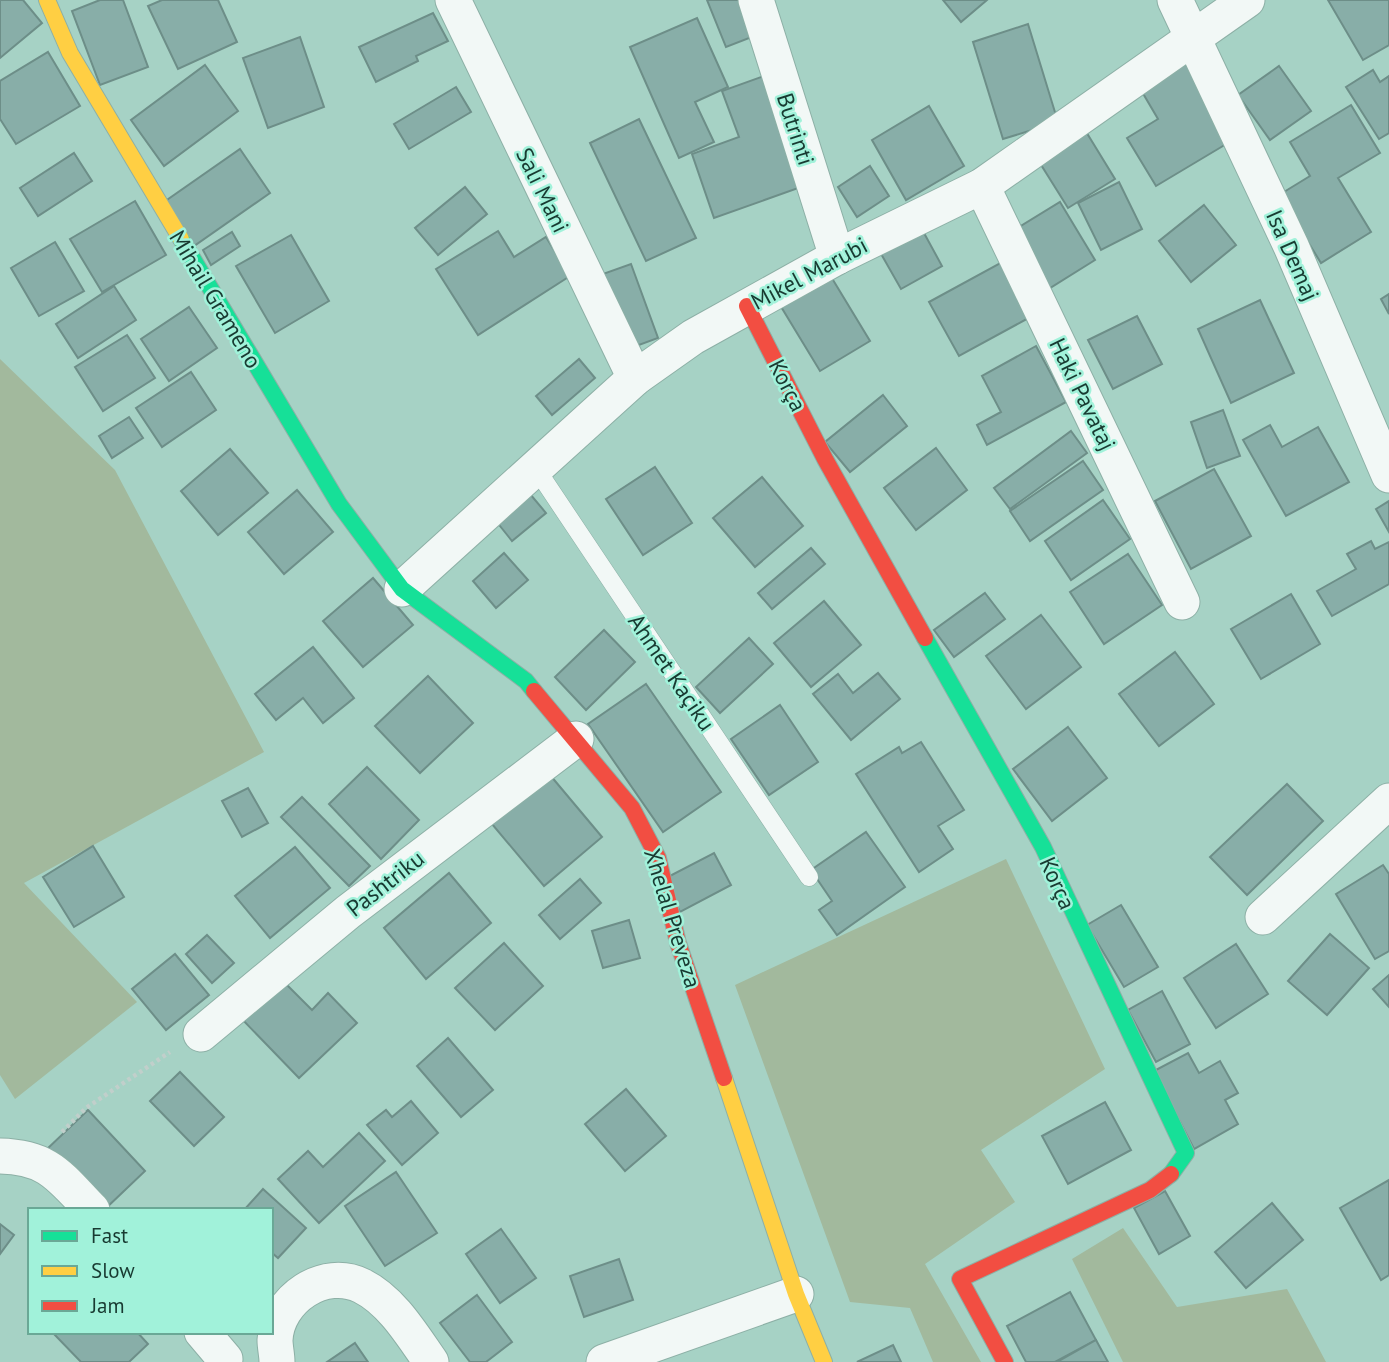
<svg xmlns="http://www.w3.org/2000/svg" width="1389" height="1362" font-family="'PT Sans',sans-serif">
<rect width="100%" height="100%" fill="#a6d2c5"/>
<g fill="#a2b99d">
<polygon points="0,359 115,470 264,752 24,883 137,1002 15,1099 0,1075"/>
<polygon points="1006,859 1105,1069 981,1150 1015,1202 925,1264 981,1362 933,1362 910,1308 850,1302 735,985"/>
<polygon points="1123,1228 1177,1307 1287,1289 1326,1362 1123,1362 1072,1259"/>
</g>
<g fill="#88aea8" stroke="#6d8e88" stroke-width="2">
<polygon points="0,0 23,0 42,23 0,58"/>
<polygon points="100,0 123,0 148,67 100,85 72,11"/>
<polygon points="162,0 218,0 237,42 178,69 148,6"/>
<polygon points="707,0 743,0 757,35 726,47"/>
<polygon points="943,0 987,0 961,22"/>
<polygon points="1328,0 1389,0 1389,45 1363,60"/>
<polygon points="433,13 448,41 416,56 418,61 376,82 359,47"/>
<polygon points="697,18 728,87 695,102 714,142 679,158 630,47"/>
<polygon points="1028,24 1058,122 1003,139 973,42"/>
<polygon points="300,37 324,107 268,128 243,58"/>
<polygon points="48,52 80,106 16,144 0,119 0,81"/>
<polygon points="1192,60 1238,137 1156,186 1127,138 1158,119 1141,90"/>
<polygon points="205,65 238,111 164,166 131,120"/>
<polygon points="1279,66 1311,111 1270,140 1238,95"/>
<polygon points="1373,70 1380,82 1389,76 1389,133 1379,139 1346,87"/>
<polygon points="764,76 804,186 714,218 692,154 739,137 722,91"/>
<polygon points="456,87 471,112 409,149 394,124"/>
<polygon points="1351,105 1380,153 1338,178 1371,232 1321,263 1279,195 1310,176 1290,142"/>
<polygon points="929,106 964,166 906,200 872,140"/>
<polygon points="639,119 696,238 646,261 590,143"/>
<polygon points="1085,130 1115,179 1068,208 1038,160"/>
<polygon points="240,149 270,193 194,246 164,202"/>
<polygon points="74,153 92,181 38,216 20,188"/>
<polygon points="870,166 889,196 857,217 838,187"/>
<polygon points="1119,182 1142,229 1101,250 1078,203"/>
<polygon points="465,187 487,214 438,255 415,228"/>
<polygon points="135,201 166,255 102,292 70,239"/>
<polygon points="1060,202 1095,260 1042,293 1006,235"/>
<polygon points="1204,205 1236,245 1191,282 1159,241"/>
<polygon points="918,222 942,266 901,289 876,245"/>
<polygon points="498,231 514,257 546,237 570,276 478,335 436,269"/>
<polygon points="232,232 240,246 211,265 203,250"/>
<polygon points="291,235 329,301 275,333 236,266"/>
<polygon points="55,242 84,291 39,316 11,268"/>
<polygon points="1004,261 1034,315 959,356 929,302"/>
<polygon points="631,264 658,338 628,349 600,275"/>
<polygon points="830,275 870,341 820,371 780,305"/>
<polygon points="114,286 136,320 78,358 56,324"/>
<polygon points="1389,294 1389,314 1381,299"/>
<polygon points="1260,300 1294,373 1231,403 1198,329"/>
<polygon points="189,307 217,348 169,381 141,339"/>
<polygon points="1137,316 1162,364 1113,389 1088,340"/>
<polygon points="127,335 155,378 103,411 75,367"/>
<polygon points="1036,346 1066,402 987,445 977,425 1001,412 982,376"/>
<polygon points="579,359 595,378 552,415 536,396"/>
<polygon points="191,372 216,410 162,447 136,408"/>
<polygon points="883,395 907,426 850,472 825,442"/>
<polygon points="1223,410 1240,456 1207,468 1191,422"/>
<polygon points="129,417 143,438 112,458 99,436"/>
<polygon points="1270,425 1282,447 1318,427 1349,482 1286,516 1243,440"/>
<polygon points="1071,431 1087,453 1010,509 994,488"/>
<polygon points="936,448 967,490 916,530 884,488"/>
<polygon points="230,449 268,493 218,535 181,491"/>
<polygon points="1083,461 1103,490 1030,541 1010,511"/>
<polygon points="655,467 692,523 643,555 606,499"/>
<polygon points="1214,469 1251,536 1191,569 1155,501"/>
<polygon points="762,477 803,526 755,567 713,518"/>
<polygon points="525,488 546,513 512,541 492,516"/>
<polygon points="297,490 333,532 284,574 248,532"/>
<polygon points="1103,500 1130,539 1071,580 1045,541"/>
<polygon points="1389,501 1389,532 1376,509"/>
<polygon points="1371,541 1375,549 1389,542 1389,584 1332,616 1317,591 1356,569 1347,554"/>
<polygon points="811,548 825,564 772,609 758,593"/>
<polygon points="504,553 528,580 496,608 473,581"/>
<polygon points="1128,554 1162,605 1104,644 1070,592"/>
<polygon points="373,578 413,625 363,667 323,621"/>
<polygon points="985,593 1005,619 954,657 934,630"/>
<polygon points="1291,594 1320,644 1261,679 1231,629"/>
<polygon points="824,601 861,645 811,687 774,643"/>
<polygon points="1041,615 1081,667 1026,709 986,656"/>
<polygon points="604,630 635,662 586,710 555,677"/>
<polygon points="749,638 773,664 720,713 696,687"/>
<polygon points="313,647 354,698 323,723 303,698 276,720 255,694"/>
<polygon points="1175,652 1214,704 1159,746 1119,694"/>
<polygon points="878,673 900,699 851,740 813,694 838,674 853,693"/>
<polygon points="428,676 473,723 420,773 375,726"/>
<polygon points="646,684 721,792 663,832 588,724"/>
<polygon points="780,705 818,762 769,795 731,739"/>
<polygon points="1068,727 1107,778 1052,821 1013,769"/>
<polygon points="921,742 964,810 938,826 953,849 919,872 856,774 899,747 902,753"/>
<polygon points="367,767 419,820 381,859 329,804"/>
<polygon points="545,769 602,837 544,886 487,818"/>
<polygon points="1287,784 1323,821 1247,895 1210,857"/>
<polygon points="248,788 268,823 242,837 222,801"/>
<polygon points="302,797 370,866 349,886 281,817"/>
<polygon points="866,832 905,887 837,935 819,910 832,901 811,870"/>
<polygon points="93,846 124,897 74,927 43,877"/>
<polygon points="295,847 330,888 270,938 235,896"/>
<polygon points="714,853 731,885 680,912 664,879"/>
<polygon points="1383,865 1389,874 1389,951 1375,959 1336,894"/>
<polygon points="449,873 491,923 426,979 384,928"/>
<polygon points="580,879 601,903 560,939 539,915"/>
<polygon points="1121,905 1158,967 1124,987 1087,925"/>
<polygon points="629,920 640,958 603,968 592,931"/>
<polygon points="1330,934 1369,968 1327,1015 1288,981"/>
<polygon points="207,935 234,963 212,983 186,954"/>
<polygon points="504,943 543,986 495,1030 455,988"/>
<polygon points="1236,944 1268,994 1216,1028 1184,978"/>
<polygon points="175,954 209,995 166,1030 132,989"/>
<polygon points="1389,975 1389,1007 1373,989"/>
<polygon points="279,977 312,1010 328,993 357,1023 299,1078 239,1016"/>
<polygon points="1162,991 1190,1044 1156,1062 1128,1010"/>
<polygon points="448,1038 493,1090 461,1117 417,1066"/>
<polygon points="1188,1053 1199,1073 1220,1061 1238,1093 1225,1100 1238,1124 1194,1149 1154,1071"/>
<polygon points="180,1072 224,1117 194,1146 150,1101"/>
<polygon points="626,1089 666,1136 625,1171 585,1124"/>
<polygon points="411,1101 438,1133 402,1165 367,1125 386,1110 392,1117"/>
<polygon points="1105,1102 1131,1150 1068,1184 1042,1136"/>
<polygon points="88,1110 145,1171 104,1210 46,1150"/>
<polygon points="359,1133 385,1161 319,1223 278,1179 308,1151 323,1167"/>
<polygon points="396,1172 437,1233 385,1266 345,1206"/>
<polygon points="1389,1180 1389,1275 1381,1280 1340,1208"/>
<polygon points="263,1189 306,1228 278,1258 271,1252 271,1210 244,1210"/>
<polygon points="1165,1191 1190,1236 1159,1254 1134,1208"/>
<polygon points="1272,1203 1303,1240 1246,1288 1215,1252"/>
<polygon points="0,1224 14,1235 0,1254"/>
<polygon points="501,1229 536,1278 500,1303 466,1254"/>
<polygon points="619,1259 633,1300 584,1317 570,1276"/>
<polygon points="1070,1292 1096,1340 1055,1362 1026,1362 1007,1326"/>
<polygon points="477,1295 512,1342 486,1362 470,1362 440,1323"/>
<polygon points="52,1332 137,1332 148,1344 129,1362 81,1362"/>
<polygon points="1096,1340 1108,1362 1057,1362"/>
<polygon points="355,1343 368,1362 327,1362"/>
<polygon points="893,1345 901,1362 857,1362"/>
</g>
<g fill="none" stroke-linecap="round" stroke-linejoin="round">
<defs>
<polyline id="lane" points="535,467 809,877"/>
<g id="street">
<polyline points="453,0 635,378"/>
<polyline points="756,0 837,257"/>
<polyline points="1175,0 1291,246 1389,475"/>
<polyline points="982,186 1182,602"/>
<polyline points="402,589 635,378 693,337 837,257 982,186 1247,0"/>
<polyline points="1263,917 1389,801"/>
<polyline points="201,1034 348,912 576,739"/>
<path d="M0,1156C49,1157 60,1177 92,1210"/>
<polyline points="202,1332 225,1359"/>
<path d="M277,1362C277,1355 275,1347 275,1340C277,1299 324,1267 362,1286C392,1301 412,1335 431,1362"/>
<polyline points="604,1362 796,1294"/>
</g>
<g id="fast">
<polyline points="181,239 339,504 402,589 526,681 534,691"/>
<polyline points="925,638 1043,847 1186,1153 1171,1174"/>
</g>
<g id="slow">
<polyline points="47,0 70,53 181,239"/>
<polyline points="724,1078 796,1294 824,1362"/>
</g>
<g id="jam">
<polyline points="747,306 825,459 925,638"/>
<polyline points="534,691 632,808 658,858 678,943 724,1078"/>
<polyline points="1005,1362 960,1279 1150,1190 1171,1174"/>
</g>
</defs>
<use href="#lane" stroke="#8db0a6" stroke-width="19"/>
<use href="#street" stroke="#8db0a6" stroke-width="37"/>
<use href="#fast" stroke="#8db0a6" stroke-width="18"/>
<use href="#slow" stroke="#8db0a6" stroke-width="18"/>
<use href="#jam" stroke="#8db0a6" stroke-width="18"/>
<polyline stroke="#c1cfcb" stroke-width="4.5" stroke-dasharray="3.5 3.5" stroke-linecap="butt" points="62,1132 86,1108 170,1052"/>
<use href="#lane" stroke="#f2f8f6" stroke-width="18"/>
<use href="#street" stroke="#f2f8f6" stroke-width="35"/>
<use href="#fast" stroke="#16e098" stroke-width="16"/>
<use href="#slow" stroke="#ffcf43" stroke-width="16"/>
<use href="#jam" stroke="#f24e42" stroke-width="16"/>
</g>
<g text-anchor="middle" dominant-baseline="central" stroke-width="5" stroke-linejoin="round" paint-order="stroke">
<g font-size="23" fill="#183a31" stroke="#a1f2da">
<text transform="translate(796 129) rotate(72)">Butrinti</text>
<text transform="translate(543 190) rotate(64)">Sali Mani</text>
<text transform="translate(1293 255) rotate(66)">Isa Demaj</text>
<text transform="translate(809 273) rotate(-28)">Mikel Marubi</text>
<text transform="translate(216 299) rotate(59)">Mihail Grameno</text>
<text transform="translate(788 385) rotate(63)">Korça</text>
<text transform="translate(1083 394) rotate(64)">Haki Pavataj</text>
<text transform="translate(672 672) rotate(56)">Ahmet Kaçiku</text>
<text transform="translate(385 883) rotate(-38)">Pashtriku</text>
<text transform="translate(1058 883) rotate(66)">Korça</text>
<text transform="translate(673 918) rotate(73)">Xhelal Preveza</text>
</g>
</g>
<rect x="28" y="1208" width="245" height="126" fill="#a1f2da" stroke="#6aa896" stroke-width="2"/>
<rect x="42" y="1231" width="35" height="10" fill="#16e098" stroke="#6aa896" stroke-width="2"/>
<text x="91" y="1243" font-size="21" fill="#183a31">Fast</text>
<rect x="42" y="1266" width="35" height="10" fill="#ffcf43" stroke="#6aa896" stroke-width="2"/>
<text x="91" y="1278" font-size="21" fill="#183a31">Slow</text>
<rect x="42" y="1301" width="35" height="10" fill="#f24e42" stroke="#6aa896" stroke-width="2"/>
<text x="91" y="1313" font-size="21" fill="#183a31">Jam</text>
</svg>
